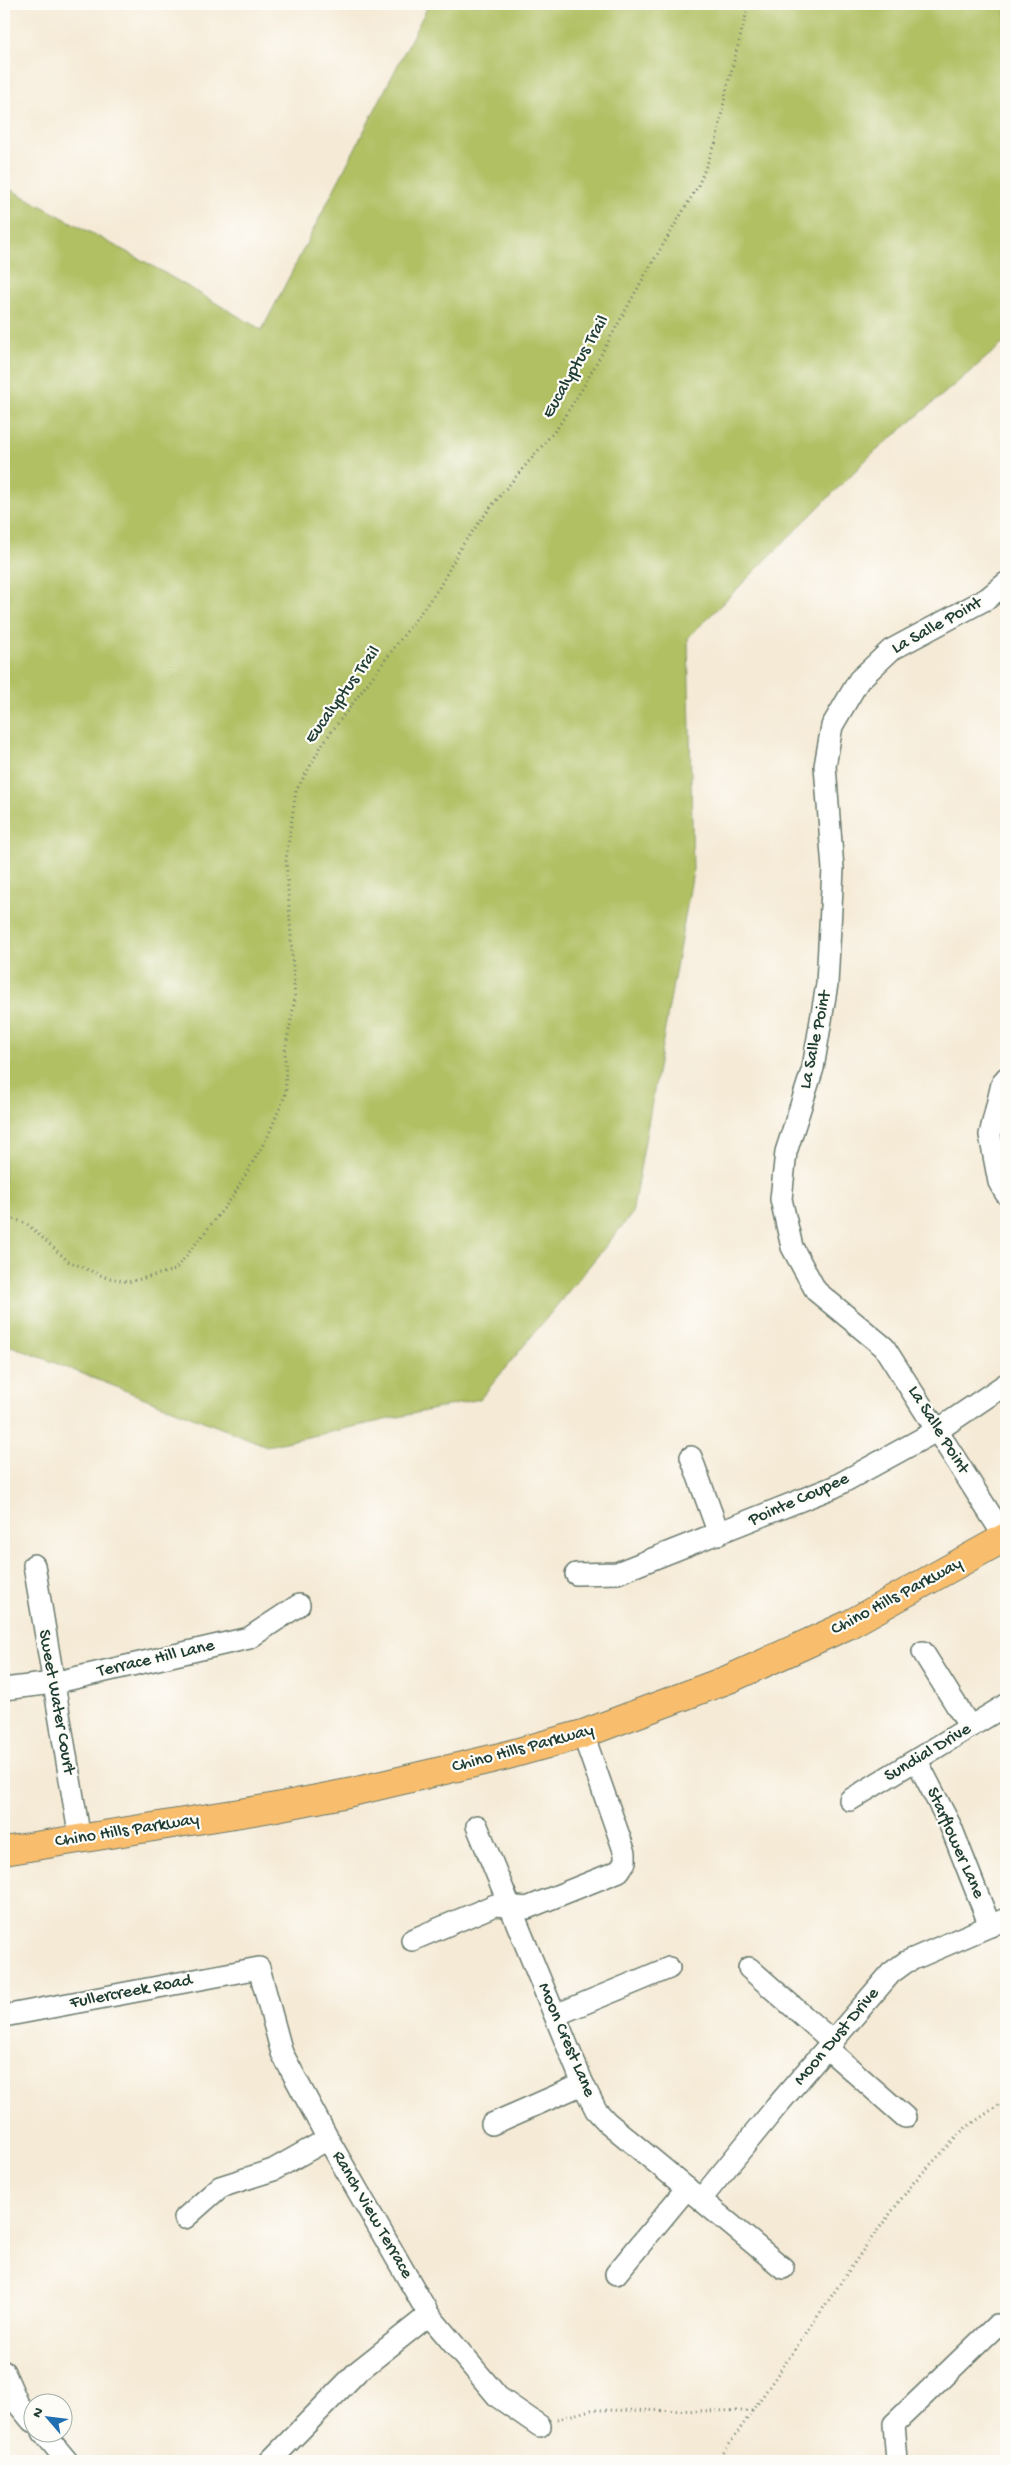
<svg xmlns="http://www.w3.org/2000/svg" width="1010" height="2465" font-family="'Gochi Hand',sans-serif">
<rect width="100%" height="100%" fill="#fdfcf7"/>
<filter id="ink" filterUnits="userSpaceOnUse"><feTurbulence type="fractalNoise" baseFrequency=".02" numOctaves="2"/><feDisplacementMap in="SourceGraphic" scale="10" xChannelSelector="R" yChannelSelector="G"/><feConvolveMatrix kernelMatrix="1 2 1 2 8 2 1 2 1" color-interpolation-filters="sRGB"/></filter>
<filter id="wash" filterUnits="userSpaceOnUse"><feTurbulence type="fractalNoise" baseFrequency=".0096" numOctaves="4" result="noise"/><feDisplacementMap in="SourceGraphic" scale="20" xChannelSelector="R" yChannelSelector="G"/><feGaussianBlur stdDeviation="1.12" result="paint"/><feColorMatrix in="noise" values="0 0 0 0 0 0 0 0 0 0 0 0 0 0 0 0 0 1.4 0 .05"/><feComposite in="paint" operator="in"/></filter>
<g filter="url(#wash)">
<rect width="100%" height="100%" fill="#f5ead6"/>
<polygon fill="#b1c063" stroke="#687e4c" points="429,4 1006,4 1006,341 869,457 688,638 693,872 632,1214 480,1399 267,1446 4,1343 4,186 149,264 262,330"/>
</g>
<g filter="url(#ink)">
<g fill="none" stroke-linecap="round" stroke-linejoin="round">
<defs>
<g id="minor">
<polyline points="1006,583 988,598 891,650 859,680 832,726 825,766 833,869 827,984 813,1068 786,1152 781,1199 792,1247 816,1291 884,1347 1006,1539"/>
<polyline points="1006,1078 1002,1084 990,1135 999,1182 1006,1194"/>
<polyline points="691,1457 719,1534"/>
<polyline points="34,1565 80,1839"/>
<polyline points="576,1574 617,1573 834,1487 938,1430 1006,1384"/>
<polyline points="923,1652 970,1727"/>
<polyline points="4,1689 53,1683 249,1638 299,1605"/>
<polyline points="917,1761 951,1827 990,1926"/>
<polyline points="850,1800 1006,1705"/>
<polyline points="477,1826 583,2084 596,2110 607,2122 783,2268"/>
<polyline points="412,1940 495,1905 527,1908 619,1871 625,1862 625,1853 583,1734"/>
<polyline points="749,1968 833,2042"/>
<polyline points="556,2015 669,1968"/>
<polyline points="4,2016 259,1968 282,2053 328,2139 429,2315 498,2397 540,2426"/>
<polyline points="828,2049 905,2117"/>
<polyline points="492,2124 583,2084"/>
<polyline points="701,2199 776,2107 891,1973 906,1962 1006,1919"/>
<polyline points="185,2218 220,2187 273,2170 328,2139"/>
<polyline points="616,2274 687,2188"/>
<polyline points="4,2372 18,2404 32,2421"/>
<polyline points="43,2432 67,2461"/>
<polyline points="270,2461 357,2372 429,2315"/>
<polyline points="897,2461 894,2424 997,2325 1006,2328"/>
</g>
<polyline id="primary" points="4,1851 271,1808 348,1793 504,1756 583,1734 729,1679 848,1625 1006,1537"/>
</defs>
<use href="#minor" stroke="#6a7a6d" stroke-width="24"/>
<use href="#primary" stroke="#6a7a6d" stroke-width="30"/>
<g stroke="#6a7a6d" stroke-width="3" stroke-dasharray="1 4" stroke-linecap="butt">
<polyline points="4,1216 26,1223 68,1261 105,1277 128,1282 175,1270 232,1198 268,1136 286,1093 285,1051 295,999 286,859 296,791 323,743 439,588 461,547 493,504 558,427 582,389 645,275 698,186 716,142 727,87 749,4"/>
<polyline points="557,2419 591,2410 752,2411"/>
<polyline points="718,2461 868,2243 914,2182 964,2129 1006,2100"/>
</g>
<use href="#minor" stroke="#fff" stroke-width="21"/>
<use href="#primary" stroke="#f9be6d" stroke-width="28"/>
</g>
</g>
<g text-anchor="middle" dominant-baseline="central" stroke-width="4.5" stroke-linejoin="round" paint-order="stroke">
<g font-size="18" fill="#1f3d34" stroke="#fdfcf7">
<text transform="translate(576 367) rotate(-60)">Eucalyptus Trail</text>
<text transform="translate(937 626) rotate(-29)">La Salle Point</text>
<text transform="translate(343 695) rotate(-54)">Eucalyptus Trail</text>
<text transform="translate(816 1040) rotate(-78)">La Salle Point</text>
<text transform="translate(938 1430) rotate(58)">La Salle Point</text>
<text transform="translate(799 1500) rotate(-24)">Pointe Coupee</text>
<text transform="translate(897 1597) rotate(-28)">Chino Hills Parkway</text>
<text transform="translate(156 1659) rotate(-13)">Terrace Hill Lane</text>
<text transform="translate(56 1702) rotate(80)">Sweet Water Court</text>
<text transform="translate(523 1749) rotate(-15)">Chino Hills Parkway</text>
<text transform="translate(928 1753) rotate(-31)">Sundial Drive</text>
<text transform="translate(127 1831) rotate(-9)">Chino Hills Parkway</text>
<text transform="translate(955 1843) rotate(66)">Starflower Lane</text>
<text transform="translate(131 1992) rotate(-11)">Fullercreek Road</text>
<text transform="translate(837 2037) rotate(-50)">Moon Dust Drive</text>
<text transform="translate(566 2040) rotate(67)">Moon Crest Lane</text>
<text transform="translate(372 2215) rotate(60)">Ranch View Terrace</text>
</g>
</g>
<rect width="1010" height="2465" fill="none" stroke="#fdfcf7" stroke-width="20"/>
<g transform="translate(48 2418) rotate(298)"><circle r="24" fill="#fdfcf7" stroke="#a4b0a9"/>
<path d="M0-4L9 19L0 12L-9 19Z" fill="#1f6fb2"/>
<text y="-8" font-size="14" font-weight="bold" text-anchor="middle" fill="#1f3d34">N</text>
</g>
</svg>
